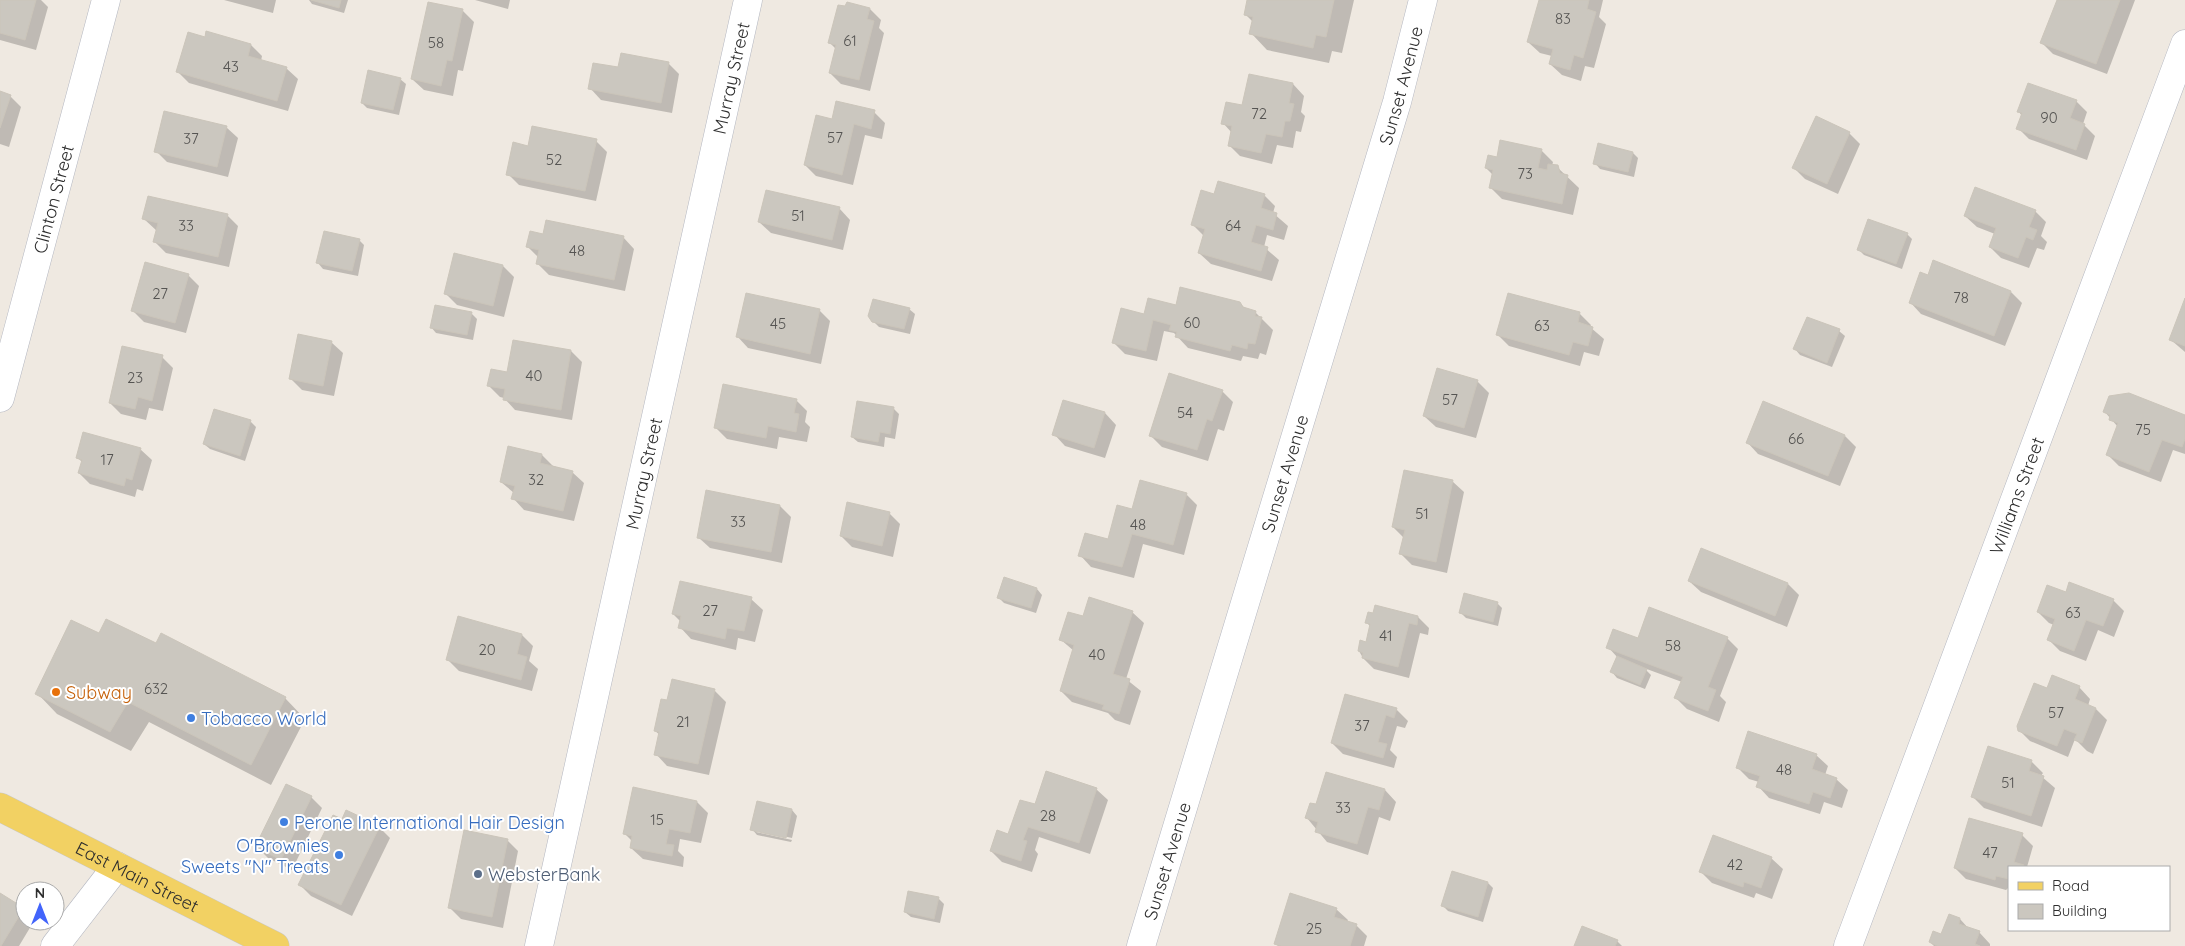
<svg xmlns="http://www.w3.org/2000/svg" width="2185" height="946" font-family="Quicksand,sans-serif">
<rect width="100%" height="100%" fill="#efe9e1"/>
<g fill="#0003">
<polygon points="0,0 41,0 48,7 36,50 0,40"/>
<polygon points="224,0 276,0 273,13"/>
<polygon points="309,0 348,0 344,13 312,4"/>
<polygon points="475,0 510,0 508,9"/>
<polygon points="1248,0 1354,0 1342,53 1332,51 1329,63 1267,50 1251,33 1253,22 1245,14"/>
<polygon points="1540,0 1603,0 1599,17 1606,24 1594,68 1585,66 1581,81 1562,75 1550,64 1552,56 1540,53 1528,42"/>
<polygon points="2058,0 2135,0 2107,74 2053,54 2042,43"/>
<polygon points="870,9 881,20 879,28 884,33 870,91 841,84 830,73 836,49 830,43"/>
<polygon points="463,11 474,22 463,71 458,70 453,96 424,90 412,79"/>
<polygon points="207,33 251,45 262,56 261,61 286,68 298,79 288,111 189,83 178,72 206,38"/>
<polygon points="668,63 679,74 672,113 601,100 590,88 619,69"/>
<polygon points="1250,75 1293,84 1304,96 1301,112 1305,116 1301,132 1296,131 1293,148 1277,145 1272,164 1240,156 1229,145 1232,133 1223,123 1243,106"/>
<polygon points="400,79 406,84 399,115 367,108 362,103"/>
<polygon points="0,93 10,96 21,107 9,147 0,144"/>
<polygon points="2076,101 2087,112 2083,124 2095,136 2087,160 2029,139 2018,128 2022,116 2019,112"/>
<polygon points="874,112 885,123 882,139 865,135 853,185 816,176 805,165 833,120"/>
<polygon points="226,127 238,138 228,177 167,162 156,151"/>
<polygon points="1849,133 1860,144 1838,194 1805,179 1794,168"/>
<polygon points="596,141 607,152 596,201 519,185 508,174 529,147"/>
<polygon points="1599,145 1633,153 1638,158 1634,177 1600,169 1595,163"/>
<polygon points="1541,150 1553,162 1552,166 1557,167 1579,188 1573,215 1502,199 1490,187 1493,175 1486,168 1498,159"/>
<polygon points="1215,195 1264,195 1275,206 1273,213 1288,226 1284,240 1267,235 1264,247 1279,260 1272,281 1211,264 1199,253 1204,236 1193,225"/>
<polygon points="839,208 850,220 843,250 771,233 759,222"/>
<polygon points="2035,211 2046,222 2041,236 2047,242 2044,250 2037,248 2029,268 2001,258 1990,247 1995,234 1977,227 1965,216"/>
<polygon points="227,215 238,226 229,267 166,253 155,242 157,231 144,219"/>
<polygon points="1907,234 1912,239 1902,269 1864,255 1859,250"/>
<polygon points="623,237 634,249 625,291 549,275 538,264 539,258 528,247"/>
<polygon points="359,240 364,245 358,276 323,269 318,263"/>
<polygon points="503,266 514,277 504,317 457,305 446,294"/>
<polygon points="188,275 199,286 186,333 144,322 132,310"/>
<polygon points="2011,292 2022,303 2005,346 1921,314 1910,302"/>
<polygon points="2185,302 2185,352 2171,340"/>
<polygon points="1240,303 1245,309 1255,312 1273,330 1266,355 1260,353 1258,359 1243,356 1241,361 1188,348 1174,333 1164,331 1157,361 1125,354 1113,342 1145,315 1177,307"/>
<polygon points="436,306 472,314 477,319 473,340 436,333 431,327"/>
<polygon points="909,309 915,314 910,334 879,327 873,321"/>
<polygon points="819,310 830,321 821,364 748,348 737,336"/>
<polygon points="1580,314 1591,325 1590,327 1604,339 1599,356 1584,352 1580,366 1509,346 1498,335"/>
<polygon points="1839,331 1845,336 1832,367 1800,355 1795,349"/>
<polygon points="514,341 571,351 582,362 572,420 515,410 504,398 500,397 489,386 508,373"/>
<polygon points="331,342 343,353 334,396 302,390 291,379"/>
<polygon points="162,357 173,368 163,411 149,408 146,420 121,414 110,403"/>
<polygon points="1477,381 1489,393 1476,438 1436,427 1424,416"/>
<polygon points="1222,391 1233,402 1224,431 1218,429 1208,461 1162,447 1151,436"/>
<polygon points="796,400 807,411 805,422 810,427 807,442 779,437 777,449 727,439 716,428"/>
<polygon points="894,409 899,414 895,439 885,437 884,447 858,442 852,437"/>
<polygon points="2104,411 2185,416 2185,454 2173,450 2161,482 2119,466 2108,455 2118,427"/>
<polygon points="1105,413 1116,425 1105,458 1065,446 1054,434"/>
<polygon points="250,421 256,427 245,461 210,449 204,444"/>
<polygon points="1845,436 1856,447 1840,486 1758,454 1747,442"/>
<polygon points="509,447 542,455 553,466 572,472 584,483 574,521 524,510 513,498 514,493 501,482"/>
<polygon points="140,449 152,460 143,491 137,489 135,497 90,484 79,473 82,462 77,457"/>
<polygon points="1452,481 1464,492 1447,573 1412,565 1401,554 1404,538 1393,527"/>
<polygon points="1186,494 1197,505 1184,555 1143,544 1134,578 1091,567 1080,555 1109,540 1133,511"/>
<polygon points="780,506 791,517 782,563 710,548 698,537"/>
<polygon points="889,513 900,524 893,557 852,547 841,536"/>
<polygon points="1702,549 1788,584 1799,595 1787,627 1701,592 1689,581"/>
<polygon points="1005,579 1037,589 1042,595 1036,613 1004,603 999,598"/>
<polygon points="2067,594 2113,600 2124,611 2114,637 2098,630 2086,661 2060,651 2049,640 2054,625 2049,623 2038,612"/>
<polygon points="751,599 763,610 755,642 738,638 736,650 691,639 680,627 681,622 673,614"/>
<polygon points="1497,603 1502,608 1498,626 1466,618 1461,613"/>
<polygon points="1132,612 1144,623 1126,679 1141,691 1130,725 1115,720 1108,713 1072,702 1061,691 1074,651 1060,639 1084,618"/>
<polygon points="1418,617 1429,628 1428,635 1420,633 1409,678 1374,669 1363,658 1359,651 1367,643 1371,627 1366,622"/>
<polygon points="99,635 156,644 285,698 305,719 271,785 149,722 131,751 57,714 37,693"/>
<polygon points="522,635 533,646 529,661 538,669 532,691 459,671 447,659"/>
<polygon points="1727,638 1738,649 1720,696 1726,702 1719,722 1687,709 1676,698 1682,682 1644,668 1651,675 1645,689 1617,678 1612,672 1618,658 1608,647 1638,640"/>
<polygon points="2079,687 2090,699 2088,706 2096,709 2107,720 2093,754 2087,751 2075,739 2068,757 2030,741 2019,730 2047,689"/>
<polygon points="715,691 726,702 709,775 667,766 656,754 660,735 655,731 667,702"/>
<polygon points="1396,709 1408,721 1405,728 1397,726 1390,750 1397,757 1394,768 1343,754 1332,743"/>
<polygon points="1816,755 1828,766 1825,775 1836,779 1848,790 1842,808 1824,802 1820,814 1769,798 1758,786 1759,782 1749,779 1738,768"/>
<polygon points="2031,761 2043,773 2041,776 2055,788 2042,827 1984,808 1973,797"/>
<polygon points="1096,789 1108,800 1090,854 1039,837 1035,850 1038,854 1032,872 1002,862 991,851 1009,836 1036,806"/>
<polygon points="1385,790 1396,802 1390,821 1379,817 1368,855 1327,842 1307,818 1317,806"/>
<polygon points="311,797 322,808 292,870 268,858 257,847"/>
<polygon points="697,802 708,813 701,843 680,839 678,851 684,857 683,867 643,859 631,848 633,842 625,834"/>
<polygon points="757,802 792,810 797,816 792,838 756,830 756,832 792,840 791,842 757,835 752,829"/>
<polygon points="343,821 379,827 390,838 352,916 311,896 300,885"/>
<polygon points="2022,835 2033,846 2027,867 2009,867 2009,887 2006,890 1966,879 1955,868"/>
<polygon points="507,840 518,851 503,928 461,919 450,908"/>
<polygon points="1771,858 1783,869 1772,899 1756,893 1754,898 1712,883 1701,872"/>
<polygon points="1453,872 1488,883 1493,888 1483,922 1448,911 1443,906"/>
<polygon points="0,895 25,910 25,921 34,921 19,946 0,946"/>
<polygon points="938,898 944,904 940,923 911,917 905,912"/>
<polygon points="1336,909 1348,920 1347,922 1356,925 1367,936 1364,946 1278,946 1276,944"/>
<polygon points="1960,919 1969,929 1979,932 1990,944 1990,946 1934,946 1930,942 1942,935"/>
<polygon points="1617,941 1622,946 1575,946"/>
</g>
<g fill="#cbc7bf" stroke="#cbc5ba">
<polygon points="0,0 36,0 25,40 0,33"/>
<polygon points="311,0 341,0 339,8"/>
<polygon points="1247,0 1334,0 1326,37 1316,35 1313,48 1249,34 1253,17 1244,15"/>
<polygon points="1539,0 1589,0 1587,9 1596,12 1583,58 1574,55 1570,70 1549,64 1553,49 1527,42"/>
<polygon points="2057,0 2120,0 2096,64 2040,43"/>
<polygon points="428,2 463,9 452,61 447,60 441,86 411,79"/>
<polygon points="847,2 870,8 867,19 874,21 859,80 829,73 836,45 828,43 838,5 845,6"/>
<polygon points="206,31 251,44 248,56 287,67 277,101 176,72 188,32 205,37"/>
<polygon points="621,53 669,62 661,103 588,89 593,63 618,67"/>
<polygon points="368,70 401,78 393,110 361,103"/>
<polygon points="1249,74 1293,83 1289,103 1294,104 1290,121 1285,121 1282,137 1266,134 1261,153 1228,146 1232,126 1221,124 1226,102 1242,105"/>
<polygon points="2028,83 2077,100 2070,118 2085,124 2076,150 2016,129 2022,113 2017,112"/>
<polygon points="0,91 11,95 0,128"/>
<polygon points="836,101 875,110 871,129 854,124 842,175 804,165 816,115 832,119"/>
<polygon points="164,111 227,126 217,167 154,152"/>
<polygon points="1816,116 1850,132 1827,184 1792,168"/>
<polygon points="532,126 597,139 585,191 506,175 513,142 528,146"/>
<polygon points="1500,140 1542,149 1538,168 1547,170 1548,164 1558,165 1560,173 1568,175 1562,204 1489,188 1493,170 1485,168 1488,155 1497,157"/>
<polygon points="1598,143 1633,152 1628,172 1593,164"/>
<polygon points="1218,181 1265,194 1261,208 1277,213 1273,230 1256,225 1251,242 1268,247 1261,271 1198,253 1205,229 1191,225 1201,190 1214,194"/>
<polygon points="1975,187 2036,210 2029,227 2037,230 2033,240 2026,237 2018,258 1989,247 1996,228 1964,216"/>
<polygon points="766,190 840,207 832,240 758,222"/>
<polygon points="148,196 228,214 218,257 153,242 158,223 142,219"/>
<polygon points="1868,219 1908,233 1896,264 1857,250"/>
<polygon points="546,220 624,236 614,280 536,264 539,250 526,247 530,231 543,234"/>
<polygon points="324,231 360,239 352,271 316,263"/>
<polygon points="454,253 503,265 493,306 444,294"/>
<polygon points="1933,260 2011,291 1994,336 1909,303 1920,272 1928,275"/>
<polygon points="145,262 189,274 175,323 131,311"/>
<polygon points="1180,287 1240,302 1243,307 1256,311 1255,316 1262,317 1255,344 1248,343 1247,349 1232,345 1230,351 1175,337 1177,332 1169,330 1171,325 1153,320 1146,351 1112,343 1121,308 1144,314 1148,298 1176,305"/>
<polygon points="746,293 820,309 810,354 736,337"/>
<polygon points="1508,293 1580,312 1578,322 1593,327 1588,346 1573,342 1569,355 1496,335"/>
<polygon points="2185,298 2185,346 2169,340"/>
<polygon points="873,299 910,308 904,329 872,322 868,316"/>
<polygon points="435,305 472,312 467,335 430,328"/>
<polygon points="1807,317 1840,329 1827,363 1793,349"/>
<polygon points="298,334 332,341 323,386 289,379"/>
<polygon points="513,340 571,350 561,410 503,400 505,389 487,386 491,369 507,372"/>
<polygon points="122,346 163,355 152,401 138,397 135,409 109,403"/>
<polygon points="1437,368 1478,380 1464,428 1423,416"/>
<polygon points="1169,373 1223,390 1212,421 1207,419 1197,450 1149,436"/>
<polygon points="723,384 797,399 794,413 799,414 796,432 768,426 766,438 714,428"/>
<polygon points="2129,393 2185,415 2185,439 2182,447 2162,440 2149,472 2106,455 2118,423 2109,420 2110,415 2103,412 2109,396"/>
<polygon points="1063,400 1105,412 1094,448 1052,435"/>
<polygon points="857,401 894,407 890,434 880,432 878,442 851,437"/>
<polygon points="1763,401 1845,435 1828,476 1746,443"/>
<polygon points="214,409 251,420 240,456 203,444"/>
<polygon points="83,432 141,448 132,480 126,478 124,486 78,473 82,460 76,458"/>
<polygon points="508,446 542,454 540,463 573,471 563,511 511,499 515,486 500,482"/>
<polygon points="1404,470 1453,480 1436,562 1399,554 1405,530 1392,527"/>
<polygon points="1140,480 1187,493 1173,545 1132,534 1122,567 1078,556 1085,533 1108,539 1117,505 1132,509"/>
<polygon points="706,490 780,505 771,552 697,538"/>
<polygon points="847,502 890,512 882,546 840,536"/>
<polygon points="1701,548 1788,583 1775,616 1688,581"/>
<polygon points="1004,577 1037,588 1031,608 997,598"/>
<polygon points="680,581 752,597 744,631 727,628 725,639 678,628 681,616 672,614"/>
<polygon points="2069,582 2114,599 2103,626 2086,620 2074,651 2047,640 2055,619 2037,612 2047,585 2066,592"/>
<polygon points="1464,593 1498,602 1493,622 1459,613"/>
<polygon points="1089,597 1133,611 1113,674 1130,679 1119,714 1102,709 1104,705 1060,691 1074,645 1059,640 1068,612 1083,616"/>
<polygon points="1375,605 1418,616 1417,625 1409,623 1398,667 1362,658 1363,653 1358,651 1360,640 1366,642 1370,624 1365,623 1368,612 1373,613"/>
<polygon points="1649,607 1728,637 1708,687 1716,690 1708,711 1674,698 1683,677 1606,648 1613,629 1638,638"/>
<polygon points="458,616 522,634 517,654 527,657 521,680 446,660"/>
<polygon points="106,619 156,643 161,633 286,697 251,765 128,702 110,732 35,694 71,620 99,633"/>
<polygon points="1617,656 1647,669 1640,685 1610,672"/>
<polygon points="2052,675 2080,686 2075,699 2096,708 2082,743 2074,740 2077,734 2064,729 2057,746 2018,731 2017,726 2034,683 2047,688"/>
<polygon points="672,679 715,689 698,764 654,755 659,732 654,731 661,699 667,700"/>
<polygon points="1345,694 1397,708 1394,718 1386,715 1378,742 1387,744 1383,758 1331,743"/>
<polygon points="1748,731 1817,754 1812,769 1837,778 1830,798 1813,792 1809,804 1756,787 1760,776 1736,768"/>
<polygon points="1988,746 2032,760 2029,771 2044,776 2031,816 1971,797"/>
<polygon points="1046,771 1097,788 1079,843 1028,827 1023,840 1027,841 1021,861 990,851 997,830 1008,834 1020,800 1035,804"/>
<polygon points="1326,772 1385,789 1379,810 1368,807 1357,844 1315,832 1318,822 1305,818 1310,803 1316,804"/>
<polygon points="286,784 312,796 281,860 255,847"/>
<polygon points="633,787 697,801 690,833 669,829 666,844 674,845 672,856 630,848 632,836 623,834"/>
<polygon points="757,801 792,809 786,838 750,830"/>
<polygon points="346,810 380,826 341,905 298,885 333,815 342,819"/>
<polygon points="1969,818 2023,833 2014,862 2024,865 2023,867 2009,867 2009,879 1996,876 1995,880 1954,868"/>
<polygon points="464,830 508,839 492,917 448,908"/>
<polygon points="1713,835 1772,857 1761,888 1744,882 1743,887 1699,872"/>
<polygon points="1452,871 1488,882 1478,917 1441,906"/>
<polygon points="908,891 939,897 934,919 904,912"/>
<polygon points="0,893 24,908 1,946 0,946"/>
<polygon points="1290,893 1337,908 1334,917 1357,924 1350,946 1281,946 1274,944"/>
<polygon points="1949,914 1960,918 1959,924 1980,931 1975,944 1980,946 1937,946 1929,942 1933,931 1941,934"/>
<polygon points="1582,926 1618,940 1615,946 1574,946"/>
</g>
<g fill="none" stroke-linecap="round" stroke-linejoin="round">
<defs>
<g id="minor">
<path id="s1" d="M0,398L106,0"/>
<polyline points="55,946 117,866"/>
<path id="s2" d="M539,946L748,0"/>
<path id="s3" d="M1141,946L1397,102L1423,0"/>
<path id="s4" d="M1848,946L2185,44"/>
</g>
<g id="primary">
<path id="s5" d="M0,807L275,946"/>
</g>
</defs>
<use href="#minor" stroke="#b4b7c1" stroke-width="29"/>
<use href="#primary" stroke="#c9c9c9" stroke-width="29"/>
<use href="#minor" stroke="#fff" stroke-width="28"/>
<use href="#primary" stroke="#f2d163" stroke-width="28"/>
</g>
<circle fill="#e8710a" stroke="#fff" stroke-width="2" cx="56" cy="692" r="5"/>
<g fill="#3f7fe0" stroke="#fff" stroke-width="2">
<circle cx="191" cy="718" r="5"/>
<circle cx="284" cy="822" r="5"/>
<circle cx="339" cy="855" r="5"/>
</g>
<circle fill="#5c6f8a" stroke="#fff" stroke-width="2" cx="478" cy="874" r="5"/>
<g text-anchor="middle" dominant-baseline="central" stroke-width="4" stroke-linejoin="round" paint-order="stroke">
<g font-size="15" fill="#555452">
<text x="1563" y="18">83</text>
<text x="850" y="40">61</text>
<text x="436" y="42">58</text>
<text x="231" y="66">43</text>
<text x="1259" y="113">72</text>
<text x="2049" y="117">90</text>
<text x="835" y="137">57</text>
<text x="191" y="138">37</text>
<text x="554" y="159">52</text>
<text x="1525" y="173">73</text>
<text x="798" y="215">51</text>
<text x="186" y="225">33</text>
<text x="1233" y="225">64</text>
<text x="577" y="250">48</text>
<text x="160" y="293">27</text>
<text x="1961" y="297">78</text>
<text x="1192" y="322">60</text>
<text x="778" y="323">45</text>
<text x="1542" y="325">63</text>
<text x="534" y="375">40</text>
<text x="135" y="377">23</text>
<text x="1450" y="399">57</text>
<text x="1185" y="412">54</text>
<text x="2143" y="429">75</text>
<text x="1796" y="438">66</text>
<text x="107" y="459">17</text>
<text x="536" y="479">32</text>
<text x="1422" y="513">51</text>
<text x="738" y="521">33</text>
<text x="1138" y="524">48</text>
<text x="710" y="610">27</text>
<text x="2073" y="612">63</text>
<text x="1386" y="635">41</text>
<text x="1673" y="645">58</text>
<text x="487" y="649">20</text>
<text x="1097" y="654">40</text>
<text x="156" y="688">632</text>
<text x="2056" y="712">57</text>
<text x="683" y="721">21</text>
<text x="1362" y="725">37</text>
<text x="1784" y="769">48</text>
<text x="2008" y="782">51</text>
<text x="1343" y="807">33</text>
<text x="1048" y="815">28</text>
<text x="657" y="819">15</text>
<text x="1990" y="852">47</text>
<text x="1735" y="864">42</text>
<text x="1314" y="928">25</text>
</g>
<g font-size="18" fill="#2e2e2e" stroke="#fff">
<text stroke="none"><textPath href="#s2" startOffset="889">Murray Street</textPath></text>
<text stroke="none"><textPath href="#s3" startOffset="899">Sunset Avenue</textPath></text>
<text stroke="none"><textPath href="#s1" startOffset="206">Clinton Street</textPath></text>
<text stroke="none"><textPath href="#s2" startOffset="484">Murray Street</textPath></text>
<text stroke="none"><textPath href="#s3" startOffset="494">Sunset Avenue</textPath></text>
<text stroke="none"><textPath href="#s4" startOffset="481">Williams Street</textPath></text>
<text stroke="none"><textPath href="#s3" startOffset="89">Sunset Avenue</textPath></text>
<text stroke="none"><textPath href="#s5" startOffset="154">East Main Street</textPath></text>
</g>
<g font-size="18" fill="#c56008" stroke="#fff" text-anchor="start">
<text x="66" y="692">Subway</text>
</g>
<g font-size="18" fill="#366cbe" stroke="#fff" text-anchor="start">
<text x="201" y="718">Tobacco World</text>
<text x="294" y="822">Perone International Hair Design</text>
<text x="329" y="845" text-anchor="end">O'Brownies<tspan x="329" dy="21">Sweets "N" Treats</tspan></text>
</g>
<g font-size="18" fill="#4e5e75" stroke="#fff" text-anchor="start">
<text x="488" y="874">WebsterBank</text>
</g>
</g>
<rect x="2008" y="866" width="162" height="65" fill="#ffffff" stroke="#ababab"/>
<rect x="2018" y="882" width="25" height="8" fill="#f2d163" stroke="#ababab"/>
<text x="2052" y="891" font-size="15" fill="#2e2e2e">Road</text>
<rect x="2018" y="904" width="25" height="15" fill="#cbc7bf" stroke="#ababab"/>
<text x="2052" y="916" font-size="15" fill="#2e2e2e">Building</text>
<g transform="translate(40 906)"><circle r="24" fill="#ffffff" stroke="#ababab"/>
<path d="M0-4L9 19L0 12L-9 19Z" fill="#4264fb"/>
<text y="-8" font-size="14" font-weight="bold" text-anchor="middle" fill="#2e2e2e">N</text>
</g>
</svg>
